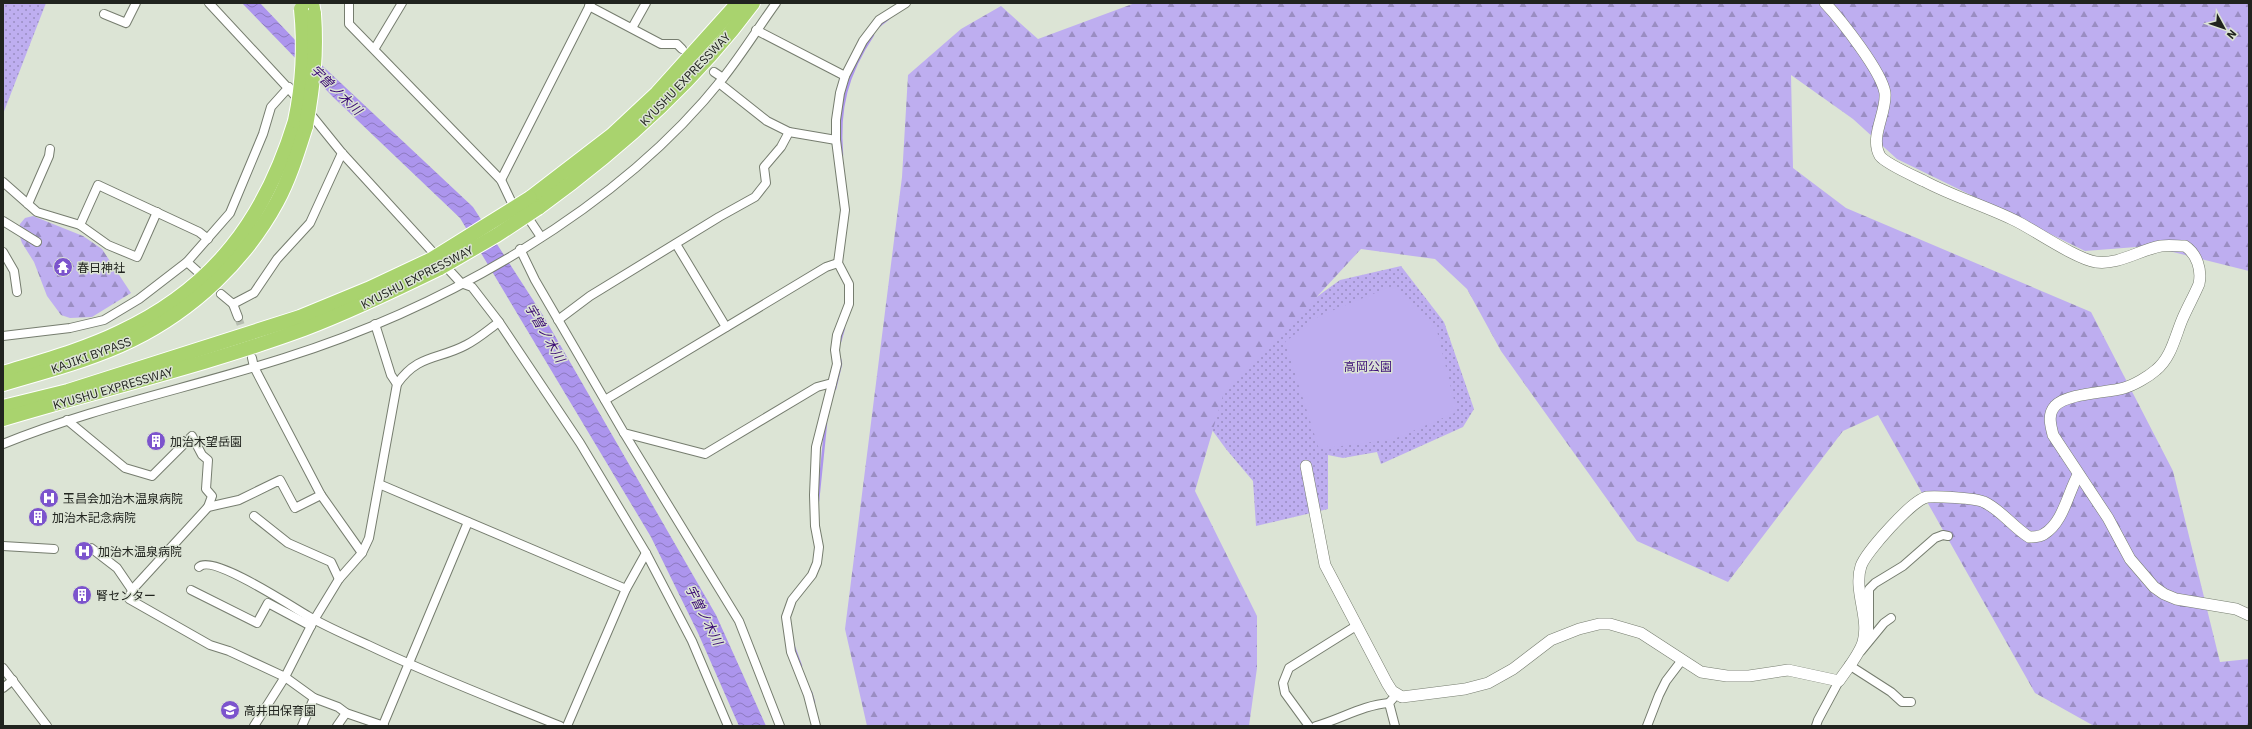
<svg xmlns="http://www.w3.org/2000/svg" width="2252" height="729" font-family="'IBM Plex Sans','Noto Sans JP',sans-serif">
<defs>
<pattern id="grass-dots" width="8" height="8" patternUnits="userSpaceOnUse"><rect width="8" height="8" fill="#beaef0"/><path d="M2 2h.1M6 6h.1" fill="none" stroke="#9a8dc2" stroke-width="1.8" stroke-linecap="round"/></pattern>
<pattern id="forest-firs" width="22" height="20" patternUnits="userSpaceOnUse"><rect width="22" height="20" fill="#beaef0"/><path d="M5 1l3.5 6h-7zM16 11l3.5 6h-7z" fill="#9a8dc2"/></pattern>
<pattern id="water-waves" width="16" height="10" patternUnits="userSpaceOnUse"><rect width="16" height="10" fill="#ac95ed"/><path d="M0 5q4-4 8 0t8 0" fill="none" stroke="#8c79bf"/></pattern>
</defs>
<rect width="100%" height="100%" fill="#dce4d5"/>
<g fill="url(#grass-dots)">
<polygon points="5,3 46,3 3,114 3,7"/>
<polygon points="1401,266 1444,322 1474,409 1463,427 1381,464 1377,452 1343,458 1328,455 1328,509 1256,526 1253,481 1226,449 1196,408 1286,319 1340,280"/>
</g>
<g fill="url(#forest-firs)">
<polygon points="1135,3 2249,3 2249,271 2149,246 2085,251 1897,159 1853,119 1791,75 1793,168 1846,208 2091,312 2173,471 2220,662 2249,659 2249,726 2094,726 2035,693 1878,415 1843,431 1728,582 1637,541 1501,351 1467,289 1435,259 1361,249 1262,356 1224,392 1195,491 1257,616 1257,668 1249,726 867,726 845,629 902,177 908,75 961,29 1001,6 1038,39"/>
<polygon points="33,216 83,236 102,249 131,293 92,317 70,318 61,315 47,296 34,262 22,243 18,231 20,224 25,218"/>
</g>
<polygon fill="#beaef0" points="1395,285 1437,331 1457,412 1394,439 1319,449 1285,342 1319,316"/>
<polygon fill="url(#water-waves)" points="242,3 260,3 296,41 473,207 544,317 716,615 766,726 739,726 698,633 651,537 460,218 334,98"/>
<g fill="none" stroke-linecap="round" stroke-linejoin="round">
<g stroke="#ac95ed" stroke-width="2.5">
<polyline points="879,26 888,19"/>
<path d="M842,155C838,108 847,74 873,35"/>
<polyline points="840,342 844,328"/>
<polyline points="835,389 841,364 840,359"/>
<polyline points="818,501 826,423"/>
<polyline points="794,647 801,666"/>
<polyline points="811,692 814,702"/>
</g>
<polyline stroke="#b7beb1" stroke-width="8" stroke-dasharray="8 4" stroke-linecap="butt" points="238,317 245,337"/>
<defs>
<g id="street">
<polyline points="209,3 300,101"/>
<polyline points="349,3 349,24 501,180 511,201 531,222 541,237"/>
<polyline points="589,6 661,44 677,44 682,49"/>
<polyline points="104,14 126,23 136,3"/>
<polyline points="632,28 646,3"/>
<polyline points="756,30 845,76"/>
<polyline points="375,48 402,3"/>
<polyline points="714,72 723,78"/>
<polyline points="719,83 767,121 789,132"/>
<polyline points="308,111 342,153 461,283 472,287 499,322 580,443 646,553 692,641 728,726"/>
<polyline points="501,180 591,3"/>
<polyline points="3,182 37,212 80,225 108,245 137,257 157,212"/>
<polyline points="28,204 49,156 50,149"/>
<polyline points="3,221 37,242"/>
<polyline points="80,225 98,185 199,232 208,239"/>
<polyline points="676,244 726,327"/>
<polyline points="520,249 535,280 624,433 705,454 817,387 832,383"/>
<polyline points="3,252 14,271 17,292"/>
<polyline points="187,262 197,271"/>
<polyline points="221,294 233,304 254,293 277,259 310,223 342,153"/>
<polyline points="233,304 238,317"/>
<polyline points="558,320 590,296 719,217 755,197 766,183 764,167 781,147 789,132 836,140"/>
<polyline points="375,324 391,375 397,384"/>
<polyline points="3,336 70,328 104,320 139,299 187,262 230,213 263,134 271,107 289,87"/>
<polyline points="252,358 254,367 321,495 362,553"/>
<polyline points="605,400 826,267 838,263"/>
<polyline points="67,420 125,468 152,476 192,436 202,455 208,460 206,489 212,496 208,507"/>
<polyline points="624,433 739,621 780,726"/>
<path d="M3,444C94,407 190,388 284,358C443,308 618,210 723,78C742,54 758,28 776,3"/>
<polyline points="379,484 626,589"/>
<polyline points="321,495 295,508 280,480 239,500 208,507 132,590 129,599 210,645 229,651 285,677 314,698 338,707 346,713 384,726"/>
<polyline points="254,516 288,543 331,562 339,579"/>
<polyline points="3,546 54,549"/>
<polyline points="91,548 117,568 132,590"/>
<path d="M199,567C212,554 291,606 308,616C327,627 348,636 368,645C431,675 496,700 560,726"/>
<polyline points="191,590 257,623 268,603 311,626"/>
<polyline points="1869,631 1869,589 1875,583 1903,566 1935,538 1943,535 1948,536"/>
<polyline points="1861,651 1884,623 1891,618"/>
<polyline points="1849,665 1891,692 1902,702 1911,702"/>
<polyline points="3,668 47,726"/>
<polyline points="3,688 13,680"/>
<polyline points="383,725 468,522"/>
<path d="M254,726L285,677L314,620L339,579L362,553L369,538L397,384C418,354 438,360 466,345C478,339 488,330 499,322"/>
<polyline points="302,726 314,698"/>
<polyline points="337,726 346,713"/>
<polyline points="567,726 626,589 646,553"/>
<polyline points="816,726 808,695 791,652 786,617 792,600 812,575 817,563 819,547 815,526 814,495 816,447 837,364 835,350 837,335 849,304 849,284 838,263 845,210 836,140 836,120 840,93 845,76 863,41 879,20 906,3"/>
<polyline points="1309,726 1285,693 1283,683 1289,668 1356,626"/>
<path d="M1316,726C1341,719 1363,705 1389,703"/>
<polyline points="1395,726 1389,703 1396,695"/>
<polyline points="1647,726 1659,695 1666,681 1682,660"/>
<polyline points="1816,726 1818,720 1839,681"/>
</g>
<g id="secondary">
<path d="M1825,3C1841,20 1882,72 1885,93C1887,113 1869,137 1880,156C1886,164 1914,176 1924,181C1954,197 1986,206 2016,221C2036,231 2076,259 2096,262C2119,265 2139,250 2161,246C2168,245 2177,246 2185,246C2197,254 2202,270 2199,284C2194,296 2187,308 2182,320C2175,337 2171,358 2156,370C2148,377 2134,385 2124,388C2106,393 2067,393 2055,406C2047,415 2051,426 2053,435L2108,518L2130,559L2154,587L2164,594L2176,599L2236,609L2249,615"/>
<path d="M1306,466L1325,565L1387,683L1392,691L1402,697L1465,689L1488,683L1513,669L1551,640L1579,629L1599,624H1610L1641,633L1701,672L1727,676H1749L1788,670L1839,681C1847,669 1859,655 1863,642C1870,618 1853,590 1861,566C1866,552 1912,500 1927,497C1935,496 1976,498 1984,502C2001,510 2013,527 2029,537C2033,537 2040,537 2044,534C2063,523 2068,493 2078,475"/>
</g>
<g id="highway">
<polyline points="312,3 314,14"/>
<polyline points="530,198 612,135 657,93 738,3"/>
<path d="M538,208C618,150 694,83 753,3"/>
<path d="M3,373C42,361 83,350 120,332C214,288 265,219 295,121"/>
<path d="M3,384C46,371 91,360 132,340C193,310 245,261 277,202C290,178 298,151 306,126"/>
<polyline points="3,407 68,391 300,317 368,289 432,259"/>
<path d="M3,419C103,389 206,365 304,329C351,311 395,290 440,268"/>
</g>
</defs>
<use href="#street" stroke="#767d6f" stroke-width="10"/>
<use href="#secondary" stroke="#767d6f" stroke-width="12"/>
<use href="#highway" stroke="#fff" stroke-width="16"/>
<use href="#street" stroke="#fff" stroke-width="8"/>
<use href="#secondary" stroke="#fff" stroke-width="11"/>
<use href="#highway" stroke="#a9d36e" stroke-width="14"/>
<defs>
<g id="highway-bridge">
<path d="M295,121C303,83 305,48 301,9"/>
<path d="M306,126C313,86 317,54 314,14"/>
<polyline points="432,259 530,198"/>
<polyline points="440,268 497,235 538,208"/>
</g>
</defs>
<use href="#highway-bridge" stroke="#fff" stroke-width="16" stroke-linecap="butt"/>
<use href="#highway-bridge" stroke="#a9d36e" stroke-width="14"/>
</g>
<defs>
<symbol id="temple-disc" viewBox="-11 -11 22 22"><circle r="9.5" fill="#7c54cd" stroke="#dce4d5"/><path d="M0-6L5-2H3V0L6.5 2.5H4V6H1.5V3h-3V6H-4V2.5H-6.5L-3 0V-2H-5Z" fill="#fff"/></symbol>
<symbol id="building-disc" viewBox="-11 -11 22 22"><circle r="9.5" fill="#7c54cd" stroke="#dce4d5"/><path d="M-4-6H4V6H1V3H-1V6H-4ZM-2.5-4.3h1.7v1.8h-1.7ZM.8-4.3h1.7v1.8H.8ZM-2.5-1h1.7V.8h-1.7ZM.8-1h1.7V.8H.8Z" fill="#fff"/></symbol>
<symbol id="hospital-disc" viewBox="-11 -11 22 22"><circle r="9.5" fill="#7c54cd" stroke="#dce4d5"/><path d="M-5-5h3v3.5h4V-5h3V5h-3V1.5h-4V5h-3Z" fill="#fff"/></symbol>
<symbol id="school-disc" viewBox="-11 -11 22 22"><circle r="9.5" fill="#7c54cd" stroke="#dce4d5"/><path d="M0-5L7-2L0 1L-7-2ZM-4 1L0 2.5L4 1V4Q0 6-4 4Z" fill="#fff"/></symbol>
</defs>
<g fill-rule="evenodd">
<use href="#temple-disc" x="52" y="256" width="22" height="22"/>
<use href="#building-disc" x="145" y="430" width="22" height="22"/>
<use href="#hospital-disc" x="38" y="487" width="22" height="22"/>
<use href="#building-disc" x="27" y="506" width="22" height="22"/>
<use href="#hospital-disc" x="73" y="540" width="22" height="22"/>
<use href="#building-disc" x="71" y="584" width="22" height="22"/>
<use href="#school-disc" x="219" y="699" width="22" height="22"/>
</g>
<g text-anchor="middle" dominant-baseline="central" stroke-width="3" stroke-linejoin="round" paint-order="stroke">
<g font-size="12" fill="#21241f" stroke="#dce4d5">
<text transform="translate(685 79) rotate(-46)">KYUSHU EXPRESSWAY</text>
<text transform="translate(417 277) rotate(-27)">KYUSHU EXPRESSWAY</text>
<text transform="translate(91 355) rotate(-20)">KAJIKI BYPASS</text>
<text transform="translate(113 388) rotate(-16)">KYUSHU EXPRESSWAY</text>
</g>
<g font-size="12" fill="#21241f" stroke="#dce4d5" text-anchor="start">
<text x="77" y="267">春日神社</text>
<text x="170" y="441">加治木望岳園</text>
<text x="63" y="498">玉昌会加治木温泉病院</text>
<text x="52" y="517">加治木記念病院</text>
<text x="98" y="551">加治木温泉病院</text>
<text x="96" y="595">腎センター</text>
<text x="244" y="710">高井田保育園</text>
</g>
<g font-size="12" fill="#3d1178" stroke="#dce4d5">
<text x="1368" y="366">高岡公園</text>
</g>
<g font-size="13" font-style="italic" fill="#3a0a74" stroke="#dce4d5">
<text transform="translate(336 90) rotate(44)">宇曽ノ木川</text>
<text transform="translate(545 333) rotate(60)">宇曽ノ木川</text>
<text transform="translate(704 615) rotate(63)">宇曽ノ木川</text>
</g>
</g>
<rect width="2252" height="729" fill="none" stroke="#21241f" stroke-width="8"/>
<g transform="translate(2224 28) rotate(130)" stroke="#dce4d5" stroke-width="3" paint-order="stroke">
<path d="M0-3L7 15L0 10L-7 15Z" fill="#21241f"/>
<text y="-6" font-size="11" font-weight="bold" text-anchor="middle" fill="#21241f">N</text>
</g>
</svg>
